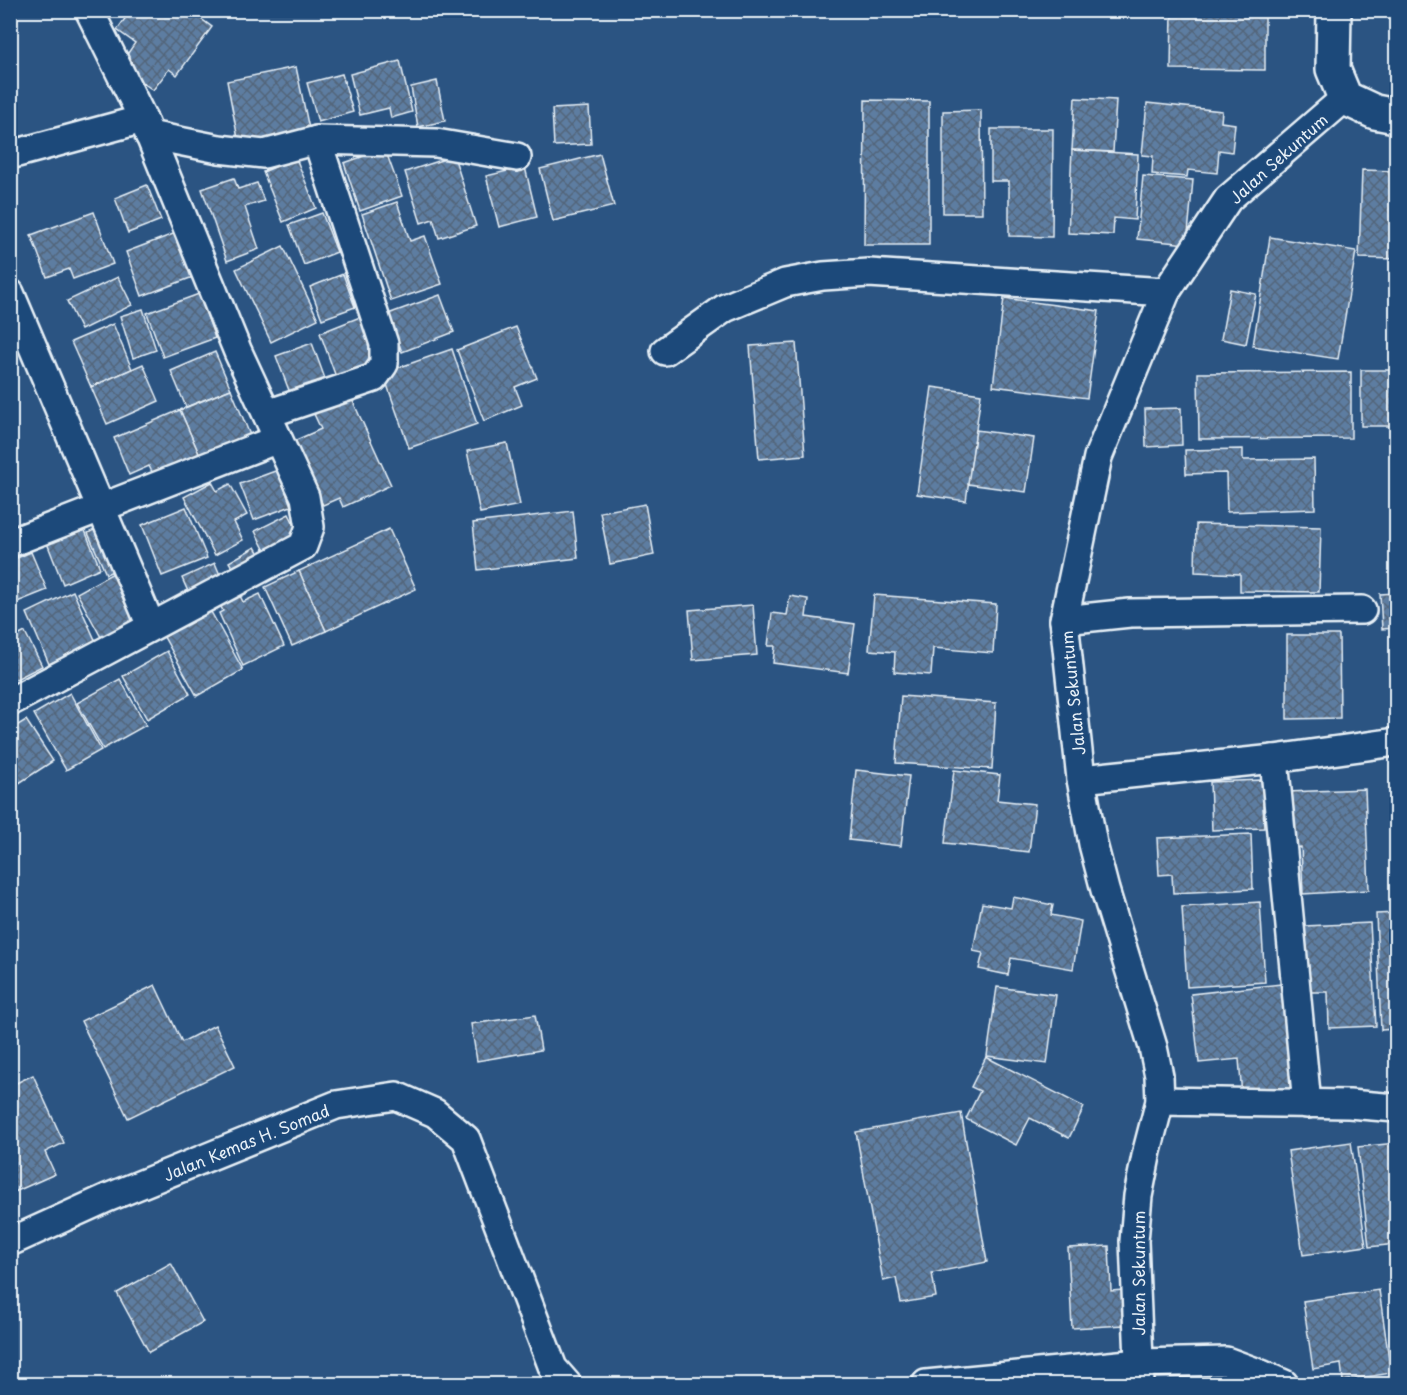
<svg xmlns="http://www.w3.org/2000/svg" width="1407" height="1395" font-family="'Playpen Sans',sans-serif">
<defs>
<pattern id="building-cross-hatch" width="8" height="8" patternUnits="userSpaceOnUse" patternTransform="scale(1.5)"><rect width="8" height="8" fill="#5d7da1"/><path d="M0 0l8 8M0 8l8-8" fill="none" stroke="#53657a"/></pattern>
</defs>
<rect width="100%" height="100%" fill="#2b5482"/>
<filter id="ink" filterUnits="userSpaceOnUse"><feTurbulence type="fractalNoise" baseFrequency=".0167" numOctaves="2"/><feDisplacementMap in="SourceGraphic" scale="12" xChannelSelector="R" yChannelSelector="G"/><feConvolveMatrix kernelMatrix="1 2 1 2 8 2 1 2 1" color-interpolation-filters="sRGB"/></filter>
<g filter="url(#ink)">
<g fill="url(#building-cross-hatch)" stroke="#e8f1f8" stroke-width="1.5">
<polygon points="131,10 189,10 212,27 177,75 169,69 153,90 119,66 135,43 117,30"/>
<polygon points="1172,11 1265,12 1265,70 1171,69"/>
<polygon points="400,61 412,112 391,118 389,108 360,115 350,74"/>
<polygon points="296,67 309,129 239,144 227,81"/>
<polygon points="342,74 353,112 318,122 307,83"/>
<polygon points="437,81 445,121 418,127 411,87"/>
<polygon points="1075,98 1116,100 1113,152 1072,150"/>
<polygon points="865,100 929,101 929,245 864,245"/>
<polygon points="1147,103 1222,111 1221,122 1235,124 1232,152 1219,150 1217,173 1188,170 1187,177 1152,174 1153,156 1142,155"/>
<polygon points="589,107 591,144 554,146 552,109"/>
<polygon points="981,110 982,213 943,213 943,111"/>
<polygon points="991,129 1053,129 1052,237 1009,236 1009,181 991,181"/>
<polygon points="385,149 402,196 360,211 344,163"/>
<polygon points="1072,150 1138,154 1135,220 1114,218 1113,235 1068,233"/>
<polygon points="600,154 614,206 553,221 540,169"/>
<polygon points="454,156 476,226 439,238 433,219 421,223 405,172"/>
<polygon points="296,158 316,208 283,222 263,172"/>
<polygon points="525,167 537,217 499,227 486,176"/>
<polygon points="1362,170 1396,171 1396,259 1359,258"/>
<polygon points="1143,176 1193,180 1187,244 1137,239"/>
<polygon points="234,178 238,189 257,183 264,201 245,207 259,249 227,261 202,189"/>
<polygon points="147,185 161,220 128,233 115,198"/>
<polygon points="397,202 410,241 425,236 442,284 391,301 362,214"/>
<polygon points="94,212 113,264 73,279 69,269 47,277 31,235"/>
<polygon points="322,213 337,252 304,265 289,225"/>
<polygon points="176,233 193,277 142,296 126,252"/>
<polygon points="1270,237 1356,251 1338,359 1253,346"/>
<polygon points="283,246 318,319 271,342 236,269"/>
<polygon points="343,274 355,307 322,319 310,287"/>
<polygon points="118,277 132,305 81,330 67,301"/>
<polygon points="1230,289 1256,294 1246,344 1221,339"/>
<polygon points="199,294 215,338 163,357 147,313"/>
<polygon points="440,295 454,332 402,352 388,314"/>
<polygon points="1004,298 1099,311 1087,398 993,386"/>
<polygon points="143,309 156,350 133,358 120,316"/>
<polygon points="360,317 377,362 336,377 320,333"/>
<polygon points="113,324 132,369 91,387 71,342"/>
<polygon points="516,327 537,378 515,387 522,405 484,421 457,350"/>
<polygon points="312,343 328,387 293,401 276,356"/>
<polygon points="796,343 805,455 759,459 750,346"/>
<polygon points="452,349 477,424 409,448 383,373"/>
<polygon points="215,352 231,389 186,407 171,371"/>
<polygon points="143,364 159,401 107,424 91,387"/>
<rect x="1361" y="370" width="35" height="56"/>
<polygon points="1351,372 1351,438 1199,439 1198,373"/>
<polygon points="932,387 981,394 966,501 917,494"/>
<polygon points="231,389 250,435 200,456 180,410"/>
<polygon points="351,397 391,485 343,507 339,498 323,505 294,441 321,429 314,414"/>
<polygon points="1181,408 1182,445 1146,447 1145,409"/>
<polygon points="180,410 200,456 154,476 149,466 129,475 114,438"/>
<polygon points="976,430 1034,438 1026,492 968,484"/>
<polygon points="507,443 520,505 480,513 467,451"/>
<polygon points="1243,449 1243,460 1314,459 1315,509 1227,512 1226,473 1186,474 1185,450"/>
<polygon points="278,470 291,506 254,520 240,484"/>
<polygon points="212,482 217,491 230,484 247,515 234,522 243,540 215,555 184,497"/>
<polygon points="645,504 654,555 610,564 600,512"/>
<polygon points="186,507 207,558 162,576 142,525"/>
<polygon points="573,511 578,558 478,570 473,523"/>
<polygon points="289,514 302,540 268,557 255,531"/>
<polygon points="1196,524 1321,527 1319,592 1240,591 1240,574 1195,572"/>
<polygon points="102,526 120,568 106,574 88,533"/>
<polygon points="84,528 100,568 63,584 47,543"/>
<polygon points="389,529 416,589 326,631 299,571"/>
<polygon points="255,547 264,562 238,577 229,562"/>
<polygon points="31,552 47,590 10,605 10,561"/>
<polygon points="215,563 223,582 190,596 182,578"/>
<polygon points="299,571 326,631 292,646 265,587"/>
<polygon points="115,572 140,619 102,639 77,593"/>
<polygon points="73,591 96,642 49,664 27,613"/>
<polygon points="238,591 243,602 260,594 284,646 243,666 219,613 223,611 218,601"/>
<polygon points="1396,593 1396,628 1382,629 1380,594"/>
<polygon points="874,595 996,604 993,653 933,648 931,675 894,672 895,652 869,650"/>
<polygon points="790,596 808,599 806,617 855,624 848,673 773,663 775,646 768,646 772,613 787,615"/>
<polygon points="753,605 757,655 693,660 689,610"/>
<polygon points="210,610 243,670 197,696 164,637"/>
<polygon points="25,632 42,666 10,682 10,640"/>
<polygon points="1287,635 1339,635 1340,718 1287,719"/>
<polygon points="167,651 190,694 147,719 123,676"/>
<polygon points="120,679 146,725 103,749 77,703"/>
<polygon points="70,693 101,750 66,770 34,714"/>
<polygon points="901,696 996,703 992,769 896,763"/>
<polygon points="26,720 53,761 13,787 10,784 10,730"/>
<polygon points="856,770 909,776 901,846 849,840"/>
<polygon points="954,770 1000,775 997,800 1035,804 1029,852 945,843"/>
<polygon points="1262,780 1264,828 1212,830 1210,782"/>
<polygon points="1365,789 1369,890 1303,894 1301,847 1289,848 1287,792"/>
<polygon points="1251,834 1253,889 1173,893 1172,874 1159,875 1157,838"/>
<polygon points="1013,897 1053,905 1051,915 1081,921 1073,969 1011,958 1008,975 979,969 983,953 973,951 982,903 1011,908"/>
<polygon points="1260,902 1265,982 1187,987 1182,907"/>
<polygon points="1396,913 1396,1029 1381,1030 1376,914"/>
<polygon points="1370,923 1376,1026 1329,1028 1328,992 1308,992 1305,926"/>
<polygon points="1290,983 1301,1089 1242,1096 1239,1059 1199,1063 1191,994"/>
<polygon points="155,985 182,1042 215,1025 235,1066 128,1118 81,1021"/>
<polygon points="997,987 1056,995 1047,1064 987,1056"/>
<polygon points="535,1015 541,1050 477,1061 471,1024"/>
<polygon points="986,1057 1084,1107 1069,1138 1030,1118 1016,1145 966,1119 980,1091 971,1087"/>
<polygon points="33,1075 64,1143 45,1152 55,1174 10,1194 10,1086"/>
<polygon points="961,1113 987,1262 932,1273 936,1297 901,1303 896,1278 883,1281 856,1132"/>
<polygon points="1351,1142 1366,1246 1303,1255 1288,1151"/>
<polygon points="1396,1143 1396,1244 1369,1247 1358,1147"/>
<polygon points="1109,1246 1111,1291 1123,1290 1125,1325 1072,1328 1068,1248"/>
<polygon points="171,1263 203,1322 149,1352 117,1293"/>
<polygon points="1379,1290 1391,1373 1343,1381 1341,1364 1313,1369 1303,1301"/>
</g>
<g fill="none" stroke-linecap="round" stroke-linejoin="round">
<defs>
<g id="minor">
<polyline points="149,135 219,149 264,154 317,140 436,143 517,157"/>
<polyline points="10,155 143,119"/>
<polyline points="10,293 151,626"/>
<polyline points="665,351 725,308 785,283 823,276 869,273 1166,292"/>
<polyline points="267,414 374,378 384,364 384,344 317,140"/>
<polyline points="10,543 278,439"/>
<polyline points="1064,620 1130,613 1362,610"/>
<polyline points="10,702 303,546 310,527 305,497 238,352 143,119 89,10"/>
<polyline points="1274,759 1307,1104"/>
<polyline points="1081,779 1274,759 1396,742"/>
<polyline points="1160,1101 1349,1104 1396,1108"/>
<polyline points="10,1242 107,1198 336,1105 396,1096 435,1113 466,1139 553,1368 567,1384"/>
<polyline points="926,1384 1139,1363 1226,1361 1261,1374 1284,1384"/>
<polyline points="1140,1384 1134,1241 1138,1196 1147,1151 1160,1101 1159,1076 1153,1047 1105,890 1093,844 1081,779 1064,620 1098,457 1166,292 1228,199 1345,98"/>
</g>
<polyline id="tertiary" points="1334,10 1333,69 1345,98 1375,112 1396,116"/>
</defs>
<use href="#minor" stroke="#e8f1f8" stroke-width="32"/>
<use href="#tertiary" stroke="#e8f1f8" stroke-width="38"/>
<use href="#minor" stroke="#1f4a7a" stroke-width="27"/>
<use href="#tertiary" stroke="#1f4a7a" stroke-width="33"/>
</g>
</g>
<g text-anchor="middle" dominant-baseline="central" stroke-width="4.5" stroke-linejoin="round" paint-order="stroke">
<g font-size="16" fill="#e8f1f8" stroke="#1f4a7a">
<text transform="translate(1278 158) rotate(-42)">Jalan Sekuntum</text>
<text transform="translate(1072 693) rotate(-96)">Jalan Sekuntum</text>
<text transform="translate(246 1142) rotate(-22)">Jalan Kemas H. Somad</text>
<text transform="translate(1138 1273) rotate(-90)">Jalan Sekuntum</text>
</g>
</g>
<rect width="1407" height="1395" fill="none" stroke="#1f4a7a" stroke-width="36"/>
<rect x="18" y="18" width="1371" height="1359" fill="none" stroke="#e8f1f8" stroke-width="2" filter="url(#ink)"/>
</svg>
